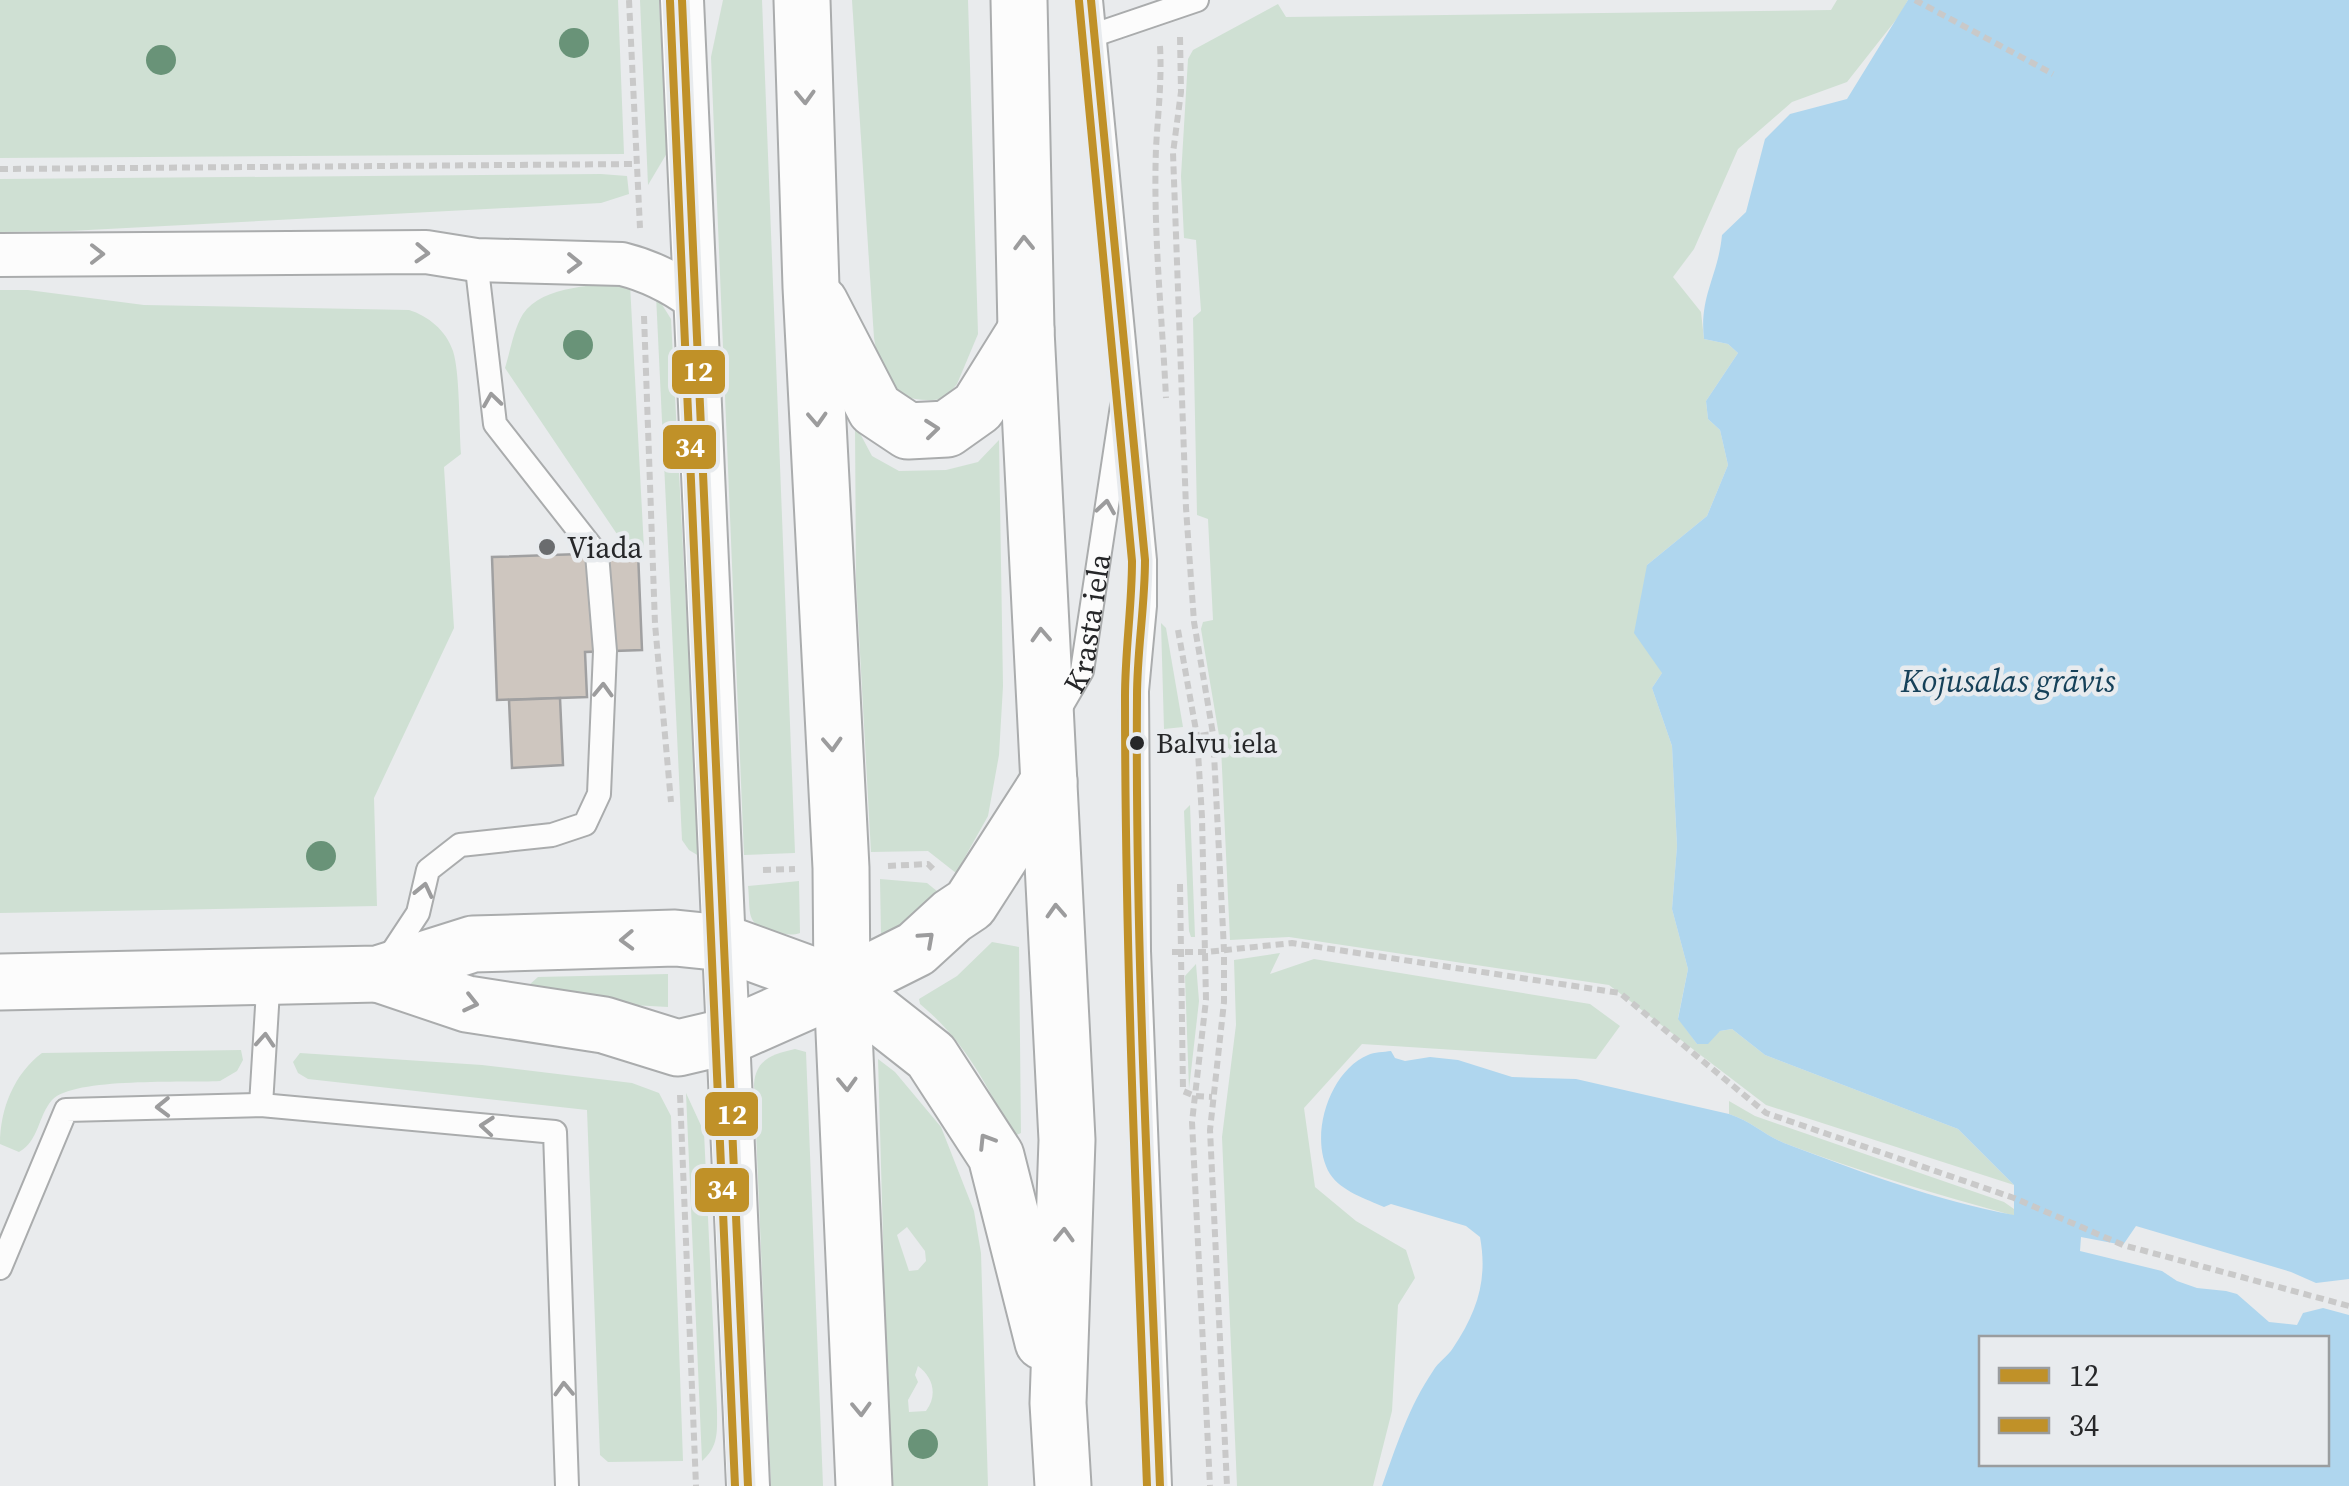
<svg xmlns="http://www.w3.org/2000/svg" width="2349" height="1486" font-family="'Source Serif 4',serif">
<rect width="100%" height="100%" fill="#e9ebed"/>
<g fill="#cfe0d3" fill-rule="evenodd">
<polygon points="0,0 618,0 624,154 0,158"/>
<polygon points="640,0 659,0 667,153 648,185"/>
<polygon points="723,0 762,0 795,853 744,855 711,57"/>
<path d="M852,0H968L978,334L957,384L944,399C893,405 882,384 874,338Z"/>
<polygon points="1837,0 1908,0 1899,16 1847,82 1792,102 1738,149 1694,249 1673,277 1701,312 1704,339 1728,344 1738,353 1706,401 1708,419 1720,430 1728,465 1707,516 1647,565 1662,673 1652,688 1672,746 1677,846 1672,909 1688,969 1678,1018 1697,1044 1720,1031 1732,1029 1765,1055 1958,1129 2014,1185 1766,1105 1609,985 1289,937 1230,940 1221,747 1201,629 1203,622 1213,620 1208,519 1197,515 1193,318 1201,311 1196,240 1184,238 1181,176 1188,59 1193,50 1278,4 1286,17 1831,10"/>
<polygon points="601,174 627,176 629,194 601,203 69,231 0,232 0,179"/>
<path d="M630,284L644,549L625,546L505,368C510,352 514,328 523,314C542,285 600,284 630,284Z"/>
<path d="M0,290H28L144,305L409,310C428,316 446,330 453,351C460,373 459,429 461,454L444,467L454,628L374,798L377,906L0,913Z"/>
<polygon points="656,295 671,319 699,856 689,850 682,840"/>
<polygon points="855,424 872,456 899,471 946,470 978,462 999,440 1003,686 999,755 988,816 956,873 928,851 871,852 856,580"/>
<polygon points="1161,623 1166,628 1183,727 1164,729"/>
<polygon points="1190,805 1195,937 1191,937 1189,931 1184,811"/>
<polygon points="880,879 927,883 943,896 885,938 881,935"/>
<path d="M799,881L800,933C791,936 785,934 775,932C744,926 751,912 748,886Z"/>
<path d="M992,942L1019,947L1021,1133L1012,1137C989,1087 964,1040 920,1004L919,999L957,976Z"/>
<polygon points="1280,953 1270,974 1314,959 1590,1004 1620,1026 1596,1059 1362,1044 1304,1108 1315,1187 1356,1221 1406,1250 1415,1278 1398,1305 1392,1411 1373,1486 1237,1486 1222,1137 1236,1025 1234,960"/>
<polygon points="1196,964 1199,1001 1189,1089 1185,976"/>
<polygon points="668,974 668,1007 541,1000 528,986 538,977"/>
<path d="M795,1049L806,1052L823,1486H771L754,1084C756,1059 773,1054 795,1049Z"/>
<path d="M241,1050L243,1060L237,1071L220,1081C186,1083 73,1077 52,1100C38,1116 39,1141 19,1152L0,1144C0,1109 14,1074 42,1053Z"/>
<polygon points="300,1053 482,1065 632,1083 659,1093 671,1116 683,1461 608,1462 600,1455 587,1110 308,1079 298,1073 293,1062"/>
<path d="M878,1059L895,1072L941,1127L974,1211L981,1253L988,1486H890ZM907,1227L925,1251L926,1261L918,1270L909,1271L897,1235ZM918,1366C933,1377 938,1395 926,1411L909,1412L908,1400L918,1382L915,1375Z"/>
<path d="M686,1093L704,1132L717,1410C717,1432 719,1446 702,1461Z"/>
<path d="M1729,1101L1755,1116L2004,1202L2014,1209L2015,1216C1936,1194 1860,1172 1784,1143C1764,1135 1753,1122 1729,1114Z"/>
</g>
<path fill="#afd6ee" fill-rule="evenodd" d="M1908,0H2349V1279L2316,1283L2291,1272L2136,1226L2123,1245L2081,1237L2080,1251L2162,1271L2177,1281L2197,1288L2226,1291L2237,1294L2269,1322L2297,1325L2303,1313L2323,1308L2349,1315V1486H1382C1396,1447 1409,1406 1433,1371C1438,1362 1448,1356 1453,1348C1477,1312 1488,1280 1480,1237L1466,1226L1391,1204L1384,1207C1366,1199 1341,1191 1330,1174C1308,1138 1329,1071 1368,1055C1374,1052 1384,1052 1391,1051L1395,1058L1405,1061L1430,1057L1458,1060L1512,1077L1576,1079L1729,1114C1753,1122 1764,1135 1784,1143C1858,1171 1937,1201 2014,1215V1185L1958,1129L1765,1055L1732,1029L1720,1031L1708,1044H1697L1678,1019L1688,969L1672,909L1677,846L1672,746L1652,688L1662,673L1634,633L1647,565L1707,516L1728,465L1720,430L1708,419L1706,401L1738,353L1728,344L1704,339C1699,296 1718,277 1722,235L1746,212L1765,139L1790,114L1847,99ZM2326,1338V1464H1982V1338Z"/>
<g fill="#cec6bf" stroke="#a0a0a1" stroke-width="2.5">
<polygon points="638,552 642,650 585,652 587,697 497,700 492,557"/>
<polygon points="560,698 563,765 512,768 509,700"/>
</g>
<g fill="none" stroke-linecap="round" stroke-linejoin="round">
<defs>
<g id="lane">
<polyline points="1091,0 1145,560 1145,606 1137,691 1139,951 1160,1486"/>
<polyline points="1097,34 1197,0"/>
<path id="s1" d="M1057,714L1082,671L1122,406"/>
<polyline points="385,963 418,913 428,870 460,845 552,835 585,824 599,794 605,651 597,554 495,424 476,260"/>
<polyline points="261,1105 269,974"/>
<polyline points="0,1268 66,1110 261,1105 555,1132 567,1486"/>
</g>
<g id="street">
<polyline points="682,0 748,1486"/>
<path d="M0,255L426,252L476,260L622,264C650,271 672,282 695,299"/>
</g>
<g id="secondary">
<polyline points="378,974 467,1004 604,1025 678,1048 729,1036 842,986"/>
<polyline points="0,982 378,974 473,944 675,938 724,943 842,986"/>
</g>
<g id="highway">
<polyline points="802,0 811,287 841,868 842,986 864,1486"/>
<polyline points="1019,0 1026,330 1067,1140 1058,1403 1063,1486"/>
<polyline points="820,303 875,409 908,431 947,429 978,407 1026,330"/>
<polyline points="842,986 931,1056 996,1156 1043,1342"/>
<polyline points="842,986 916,949 952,916 970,904 1049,781"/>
</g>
</defs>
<use href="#lane" stroke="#aaacad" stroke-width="26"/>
<use href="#street" stroke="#aaacad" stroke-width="46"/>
<use href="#secondary" stroke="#aaacad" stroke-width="59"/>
<use href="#highway" stroke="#aaacad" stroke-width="59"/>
<g stroke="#c9c9c9" stroke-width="6" stroke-dasharray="8 5" stroke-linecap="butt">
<polyline points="629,0 640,228"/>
<polyline points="1915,0 2053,74"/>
<polyline points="1180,37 1181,92 1173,153 1186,508 1194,622 1213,734 1224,950 1224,1002 1210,1130 1227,1486"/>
<path d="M1160,46C1162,81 1158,113 1156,148C1153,231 1162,315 1166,398"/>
<polyline points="0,169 636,164"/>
<polyline points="644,316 655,624 671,802"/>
<polyline points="1178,630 1197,736 1202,817 1206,1000 1192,1122 1210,1486"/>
<polyline points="1175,739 1213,734"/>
<polyline points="888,866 928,864 933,869"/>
<polyline points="763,870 795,869"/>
<polyline points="1180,884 1183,1091 1195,1096 1212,1097"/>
<polyline points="1172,952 1207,952 1292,943 1620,993 1766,1113 2014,1198 2123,1245 2349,1306"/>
<polyline points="680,1095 696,1486"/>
</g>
<use href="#lane" stroke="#fcfcfc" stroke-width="22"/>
<use href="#street" stroke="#fcfcfc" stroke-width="42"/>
<use href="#secondary" stroke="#fcfcfc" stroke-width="55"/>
<use href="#highway" stroke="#fcfcfc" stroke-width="55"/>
<defs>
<g id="bus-1">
<polyline points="682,0 748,1486"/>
<path d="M1091,0L1145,560C1145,606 1137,651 1137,696C1135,960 1150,1223 1160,1486"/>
</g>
<g id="bus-2">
<polyline points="670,1 735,1486"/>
<path d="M1079,1L1132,561C1132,606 1125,651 1125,697C1125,960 1137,1223 1147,1486"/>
</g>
</defs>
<use href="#bus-1" stroke="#e8ebee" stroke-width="15"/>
<use href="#bus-2" stroke="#e8ebee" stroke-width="15"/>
<use href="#bus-1" stroke="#c09128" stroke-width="8"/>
<use href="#bus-2" stroke="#c09128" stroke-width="8"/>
</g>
<g fill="#699378">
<circle cx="574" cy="43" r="15"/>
<circle cx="161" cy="60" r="15"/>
<circle cx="578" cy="345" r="15"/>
<circle cx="321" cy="856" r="15"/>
<circle cx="923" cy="1444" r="15"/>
</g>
<defs><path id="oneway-chevron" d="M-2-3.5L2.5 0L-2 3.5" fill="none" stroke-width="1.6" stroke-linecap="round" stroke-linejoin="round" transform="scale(2.5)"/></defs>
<g stroke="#9c9c9d">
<use href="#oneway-chevron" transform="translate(805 97) rotate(88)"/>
<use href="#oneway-chevron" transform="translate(1024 243) rotate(-91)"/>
<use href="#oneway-chevron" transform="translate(422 253) rotate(3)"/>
<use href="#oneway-chevron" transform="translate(97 254)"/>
<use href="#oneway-chevron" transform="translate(574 263) rotate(1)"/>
<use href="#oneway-chevron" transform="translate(492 400) rotate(-98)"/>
<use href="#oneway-chevron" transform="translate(817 419) rotate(87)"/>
<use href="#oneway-chevron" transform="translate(932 429) rotate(-6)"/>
<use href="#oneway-chevron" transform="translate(1106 507) rotate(-81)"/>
<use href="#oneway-chevron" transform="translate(1041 635) rotate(-93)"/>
<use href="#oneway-chevron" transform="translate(603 690) rotate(-88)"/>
<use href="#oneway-chevron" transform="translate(832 744) rotate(87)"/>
<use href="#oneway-chevron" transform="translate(424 890) rotate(-77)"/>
<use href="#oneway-chevron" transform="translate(1056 911) rotate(-93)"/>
<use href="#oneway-chevron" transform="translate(927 939) rotate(-42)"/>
<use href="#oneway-chevron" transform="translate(627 940) rotate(178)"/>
<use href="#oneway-chevron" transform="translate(471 1003) rotate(13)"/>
<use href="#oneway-chevron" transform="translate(265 1040) rotate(-86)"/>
<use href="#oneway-chevron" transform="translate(847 1084) rotate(88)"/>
<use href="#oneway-chevron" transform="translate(163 1107) rotate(179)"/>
<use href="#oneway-chevron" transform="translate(487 1126) rotate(-175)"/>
<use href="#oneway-chevron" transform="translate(986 1141) rotate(-122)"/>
<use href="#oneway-chevron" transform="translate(1064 1235) rotate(-88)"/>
<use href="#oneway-chevron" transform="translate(564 1389) rotate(-92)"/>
<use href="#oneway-chevron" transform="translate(861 1409) rotate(88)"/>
</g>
<circle fill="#6a6c6e" stroke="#e8ebee" stroke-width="4" cx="547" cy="547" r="10"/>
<circle fill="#262729" stroke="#e8ebee" stroke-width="4" cx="1137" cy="743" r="9"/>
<g text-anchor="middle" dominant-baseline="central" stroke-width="9" stroke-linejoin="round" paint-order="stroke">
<g font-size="28" fill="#262729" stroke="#e8ebee" text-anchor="start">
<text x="1156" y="743">Balvu iela</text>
</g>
<g font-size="30" fill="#262729" stroke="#e8ebee" text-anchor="start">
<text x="567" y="547">Viada</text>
</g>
<g font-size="30" fill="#262729" stroke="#e8ebee">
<text stroke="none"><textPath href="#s1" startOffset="98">Krasta iela</textPath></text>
</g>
<g font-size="32" font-style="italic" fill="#164159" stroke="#e8ebee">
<text x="2008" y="681">Kojusalas grāvis</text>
</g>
</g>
<g stroke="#e8ebee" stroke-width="4">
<rect x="670" y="348" width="57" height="48" rx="10" fill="#c09128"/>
<rect x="661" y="423" width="57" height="48" rx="10" fill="#c09128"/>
<rect x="703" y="1090" width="57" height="48" rx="10" fill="#c09128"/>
<rect x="693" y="1166" width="58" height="48" rx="10" fill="#c09128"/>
</g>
<g font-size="28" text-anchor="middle" font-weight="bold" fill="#fff">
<text x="698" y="381">12</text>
<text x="690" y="457">34</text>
<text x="732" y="1124">12</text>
<text x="722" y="1199">34</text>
</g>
<rect x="1979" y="1336" width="350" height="130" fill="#e8ebee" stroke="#9a9d9f" stroke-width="2.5"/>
<rect x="1999" y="1368" width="50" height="15" fill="#c09128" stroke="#9a9d9f" stroke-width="2.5"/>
<text x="2069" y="1386" font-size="30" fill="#262729">12</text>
<rect x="1999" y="1418" width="50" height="15" fill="#c09128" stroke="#9a9d9f" stroke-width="2.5"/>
<text x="2069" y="1436" font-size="30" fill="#262729">34</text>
</svg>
